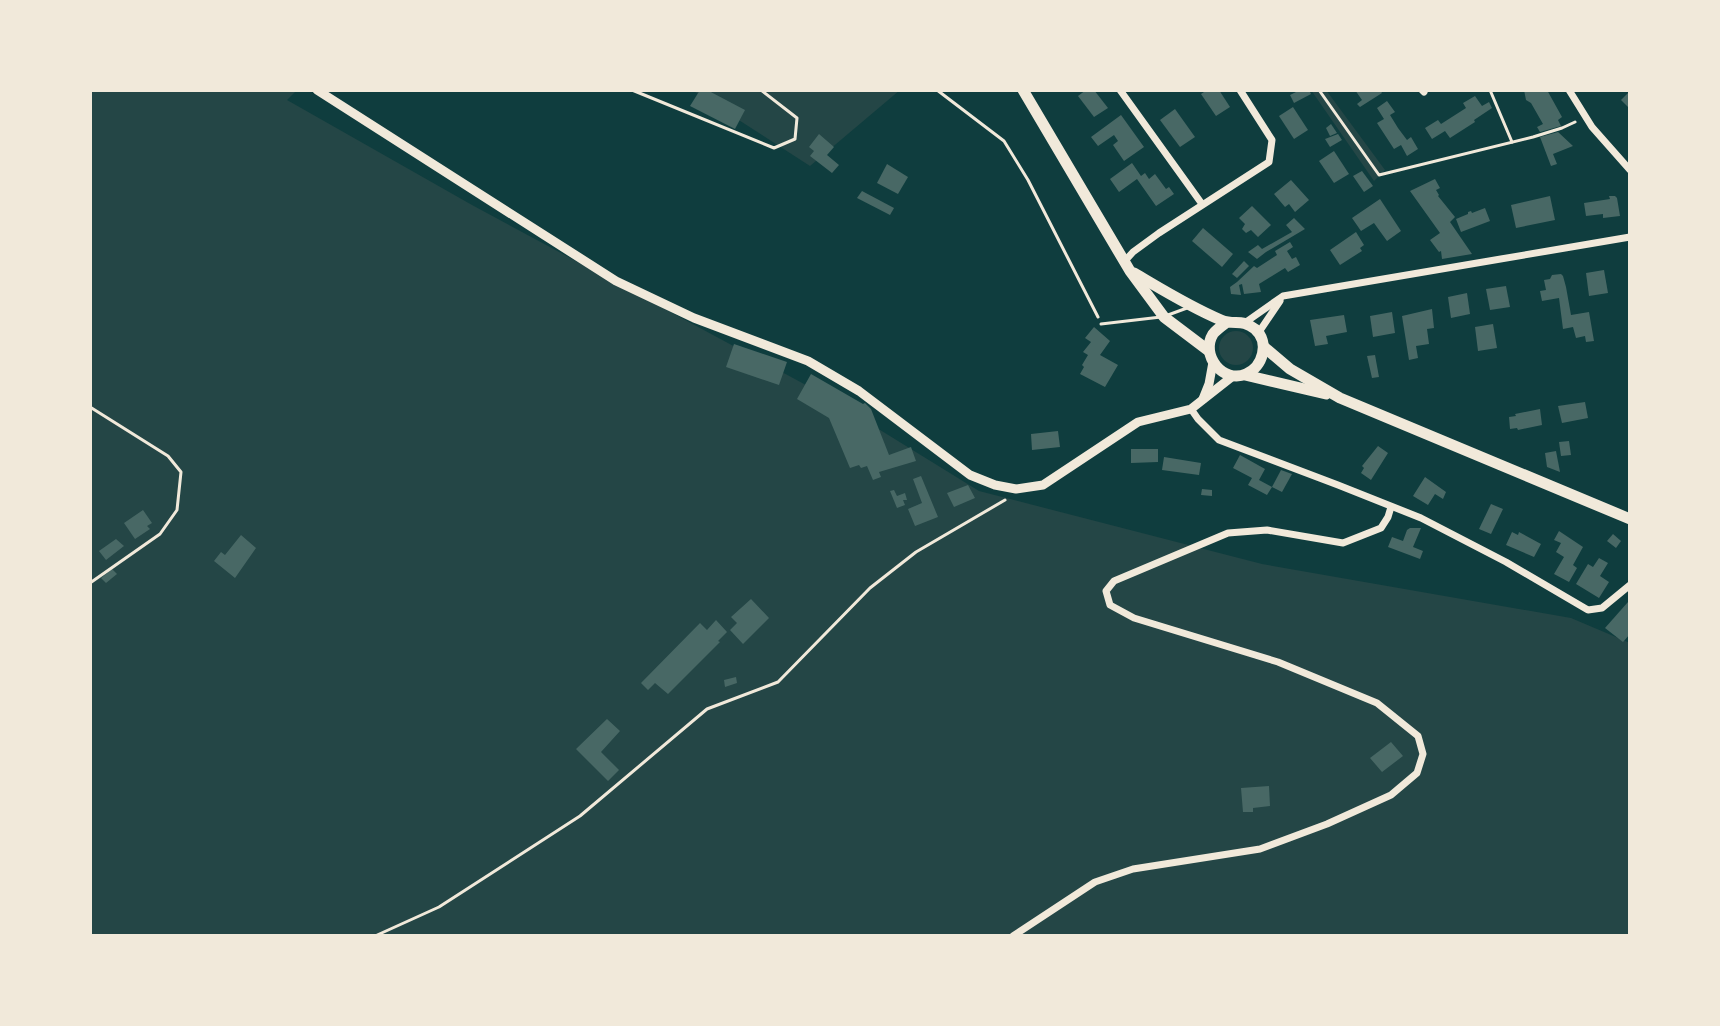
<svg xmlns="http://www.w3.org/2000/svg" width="1720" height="1026" font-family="'Roboto Condensed',sans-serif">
<rect width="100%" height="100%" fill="#0f3d3e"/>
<g fill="#244646">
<polygon points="90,90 297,90 287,100 472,205 817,391 979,491 1262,564 1571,618 1630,643 1630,936 90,936"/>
<polygon points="692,90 900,90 810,166"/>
<polygon points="1311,90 1326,90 1385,170 1374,181"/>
<circle cx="1236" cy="348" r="17"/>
</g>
<g fill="#486865">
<polygon points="700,90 707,90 745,110 735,129 690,106"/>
<polygon points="1086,90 1094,90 1108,108 1094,117 1078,96"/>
<polygon points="1207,90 1219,90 1230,107 1216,116 1201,94"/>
<polygon points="1300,90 1309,90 1311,94 1294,103 1290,95"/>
<polygon points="1355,90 1380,90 1382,93 1360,107 1357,104 1362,100"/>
<polygon points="1524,90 1547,90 1562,117 1558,120 1561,126 1540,132 1537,127 1543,124 1531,103 1526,100"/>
<polygon points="1630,91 1630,109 1621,100"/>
<polygon points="1475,96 1482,106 1489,102 1492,108 1474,120 1475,122 1450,138 1445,131 1432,139 1425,128 1438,120 1441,124 1466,108 1463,103"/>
<polygon points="1387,101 1395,112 1390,115 1398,128 1407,140 1411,137 1418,149 1407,156 1401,145 1394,149 1377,123 1384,119 1377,108"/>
<polygon points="1293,107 1308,130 1294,139 1279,116"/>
<polygon points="1175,109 1195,137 1180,147 1160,120"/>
<polygon points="1121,115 1144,147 1124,161 1113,145 1118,141 1114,135 1098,146 1091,137"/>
<polygon points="1331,124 1337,133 1330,136 1326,128"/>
<polygon points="1558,132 1573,146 1553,154 1557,164 1551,166 1540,137"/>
<polygon points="819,134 834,147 827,155 839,165 832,173 810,156 814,151 809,147"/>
<polygon points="1338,134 1342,140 1330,147 1325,139"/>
<polygon points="1334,151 1349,174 1334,183 1319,161"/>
<polygon points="1132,163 1141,176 1145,173 1149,179 1155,174 1166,189 1169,187 1174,194 1156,206 1137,179 1119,192 1110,179"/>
<polygon points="887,164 908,177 898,194 877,183"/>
<polygon points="1362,171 1373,186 1364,192 1353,176"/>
<polygon points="1435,179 1440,188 1436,190 1439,195 1438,196 1455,217 1450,222 1472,254 1442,259 1441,251 1439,252 1430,240 1440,233 1410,191"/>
<polygon points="1291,180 1309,200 1295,212 1289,204 1285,207 1274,194"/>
<polygon points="862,191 894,208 890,215 857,198"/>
<polygon points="1550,196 1555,220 1516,228 1511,205"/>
<polygon points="1609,196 1615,196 1617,198 1620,216 1603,218 1603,214 1586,216 1584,203 1610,199"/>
<polygon points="1380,199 1401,231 1387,241 1374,223 1361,231 1352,218"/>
<polygon points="1252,206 1271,225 1258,237 1251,230 1246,233 1242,229 1245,224 1239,218"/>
<polygon points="1485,208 1490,221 1461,232 1456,219 1468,214 1468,212 1471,211 1472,213"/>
<polygon points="1294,218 1305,229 1266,252 1257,259 1248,252 1258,245 1262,249 1292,232 1286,225"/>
<polygon points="1203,228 1233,254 1222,267 1192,241"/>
<polygon points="1356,232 1364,245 1360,248 1362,251 1340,265 1330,250"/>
<polygon points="1290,242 1293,247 1287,251 1292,259 1296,257 1300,265 1288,272 1285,268 1259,284 1261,292 1244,294 1242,284 1239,285 1241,295 1231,294 1230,287 1237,282 1254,266 1257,268 1277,255 1275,251"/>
<polygon points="1244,261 1249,266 1237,278 1232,274"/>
<polygon points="1604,270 1608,293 1589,296 1586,273"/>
<polygon points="1561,274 1563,276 1566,287 1571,315 1589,312 1594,341 1586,342 1585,336 1576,338 1573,327 1563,329 1559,298 1542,301 1540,291 1546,290 1544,280 1550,279 1552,275"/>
<polygon points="1506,286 1510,307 1490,310 1486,289"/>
<polygon points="1467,293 1470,314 1451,318 1448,297"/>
<polygon points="1432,309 1434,328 1427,329 1429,344 1416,346 1418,358 1409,360 1402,316"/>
<polygon points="1392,312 1395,333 1373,337 1370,316"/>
<polygon points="1344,315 1347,332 1326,336 1328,344 1315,346 1310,320"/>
<polygon points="1493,324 1497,348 1478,351 1475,327"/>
<polygon points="1094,327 1110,341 1100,355 1118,365 1105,387 1080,374 1084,367 1082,365 1088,355 1083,352 1091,342 1085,338"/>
<polygon points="734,344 787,362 779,385 726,367"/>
<polygon points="1375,355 1379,377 1372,378 1367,356"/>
<polygon points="811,374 863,404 865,403 871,409 889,455 911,447 916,461 879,472 881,477 873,480 867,466 861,468 859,465 850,468 829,418 797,399"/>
<polygon points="1585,402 1588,418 1562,423 1558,406"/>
<polygon points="1540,409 1542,425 1518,430 1517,428 1510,429 1509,417 1516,416 1515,414"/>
<polygon points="1058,431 1060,447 1032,450 1031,434"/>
<polygon points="1569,441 1571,455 1561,456 1559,442"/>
<polygon points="1378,446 1388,453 1371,480 1361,473 1364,468 1362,466"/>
<polygon points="1131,449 1158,449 1158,462 1131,463"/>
<polygon points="1556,451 1560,472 1547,467 1545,453"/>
<polygon points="1240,455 1265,469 1259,480 1272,487 1267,495 1248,485 1252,478 1233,468"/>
<polygon points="1164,457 1201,463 1199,475 1162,470"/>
<polygon points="1281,470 1292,474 1282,492 1272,487"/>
<polygon points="921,476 938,517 915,526 908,509 922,503 913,479"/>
<polygon points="1425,477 1446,492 1443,499 1435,494 1428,505 1413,496"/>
<polygon points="968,485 975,498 954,507 947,493"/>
<polygon points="1202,489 1212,490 1212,496 1201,495"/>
<polygon points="894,490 897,496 905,493 907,500 903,500 905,505 897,508 890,491"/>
<polygon points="1491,504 1503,509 1491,534 1479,529"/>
<polygon points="143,510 152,523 147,526 150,529 135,539 124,523"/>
<polygon points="1410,528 1421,528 1413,547 1423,551 1420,559 1388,547 1392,537 1403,541 1407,530"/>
<polygon points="1559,531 1583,547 1573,565 1577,568 1569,582 1554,574 1564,557 1556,552 1561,543 1554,540"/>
<polygon points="1512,532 1518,535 1519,532 1541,544 1534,557 1506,545"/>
<polygon points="1613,534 1621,541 1616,548 1607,541"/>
<polygon points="241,535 256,548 235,578 214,561 221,552 225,555"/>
<polygon points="116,539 124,546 106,560 99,551"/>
<polygon points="1599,558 1608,563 1600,576 1609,582 1599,598 1576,584 1588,564 1593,567"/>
<polygon points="112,569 117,574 106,583 101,578"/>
<polygon points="751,599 769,618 743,644 730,630 737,623 731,617"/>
<polygon points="1628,602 1630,603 1630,634 1623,642 1605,628"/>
<polygon points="716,620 727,632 718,641 720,642 668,694 655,683 648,690 641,683 700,623 707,630"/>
<polygon points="736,677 737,683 725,687 724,680"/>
<polygon points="607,719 620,731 601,752 619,770 608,781 576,749"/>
<polygon points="1391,742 1403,756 1382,772 1370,758"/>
<polygon points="1269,786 1270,806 1253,808 1253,812 1243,812 1241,788"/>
</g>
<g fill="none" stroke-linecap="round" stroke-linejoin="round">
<g stroke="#f1e9da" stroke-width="3">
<polyline points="937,90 1004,141 1028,180 1098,317"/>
<polyline points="1319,90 1379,175 1533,137 1562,128 1575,122"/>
<polyline points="1490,90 1512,142"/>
<polyline points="375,936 439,907 580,816 707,709 778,682 870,588 916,552 1005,500"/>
</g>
<g stroke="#f1e9da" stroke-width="3">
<polyline points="632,90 774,148 795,139 797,118 761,90"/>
<polyline points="1168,315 1187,308"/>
<polyline points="1101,324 1161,317"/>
<polyline points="90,407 168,456 181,472 177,510 160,534 90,583"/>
</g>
<g stroke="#f1e9da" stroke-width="7">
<polyline points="1120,90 1202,204"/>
<polyline points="1422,90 1424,92"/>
<polyline points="1569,90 1592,127 1630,170"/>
<polyline points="1124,262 1133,252 1159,233 1269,162 1272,140 1240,90"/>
<polyline points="1246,322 1283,296 1630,237"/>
<polyline points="1259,332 1280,301"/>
<polyline points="1191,409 1198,419 1219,440 1338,485 1421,518 1506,562 1588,610 1602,608 1630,585"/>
<polyline points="1013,936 1095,882 1133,869 1260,849 1327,824 1391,795 1417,773 1423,754 1418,736 1377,703 1278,662 1134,618 1110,605 1106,591 1114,581 1228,533 1267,530 1343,543 1381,528 1388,517 1391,507"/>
</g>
<g stroke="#f1e9da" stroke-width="9">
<polyline points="317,90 616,281 694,318 808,361 859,391 970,475 995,485 1016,489 1043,485 1138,422 1191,409 1233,376"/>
<polyline points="1203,399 1209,384 1213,362"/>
</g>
<g stroke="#f1e9da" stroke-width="11">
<polyline points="1023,90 1130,271 1164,317 1209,351"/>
<path d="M1134,273C1163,290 1190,307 1221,320C1235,326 1241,318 1255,329C1270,342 1263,367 1246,374C1223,384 1200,355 1213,334C1216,330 1223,325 1227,322"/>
<polyline points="1264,347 1290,369 1340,398 1630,519"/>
<polyline points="1245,375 1326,394"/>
</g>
</g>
<rect width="1720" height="1026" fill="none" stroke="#f1e9da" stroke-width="184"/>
</svg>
